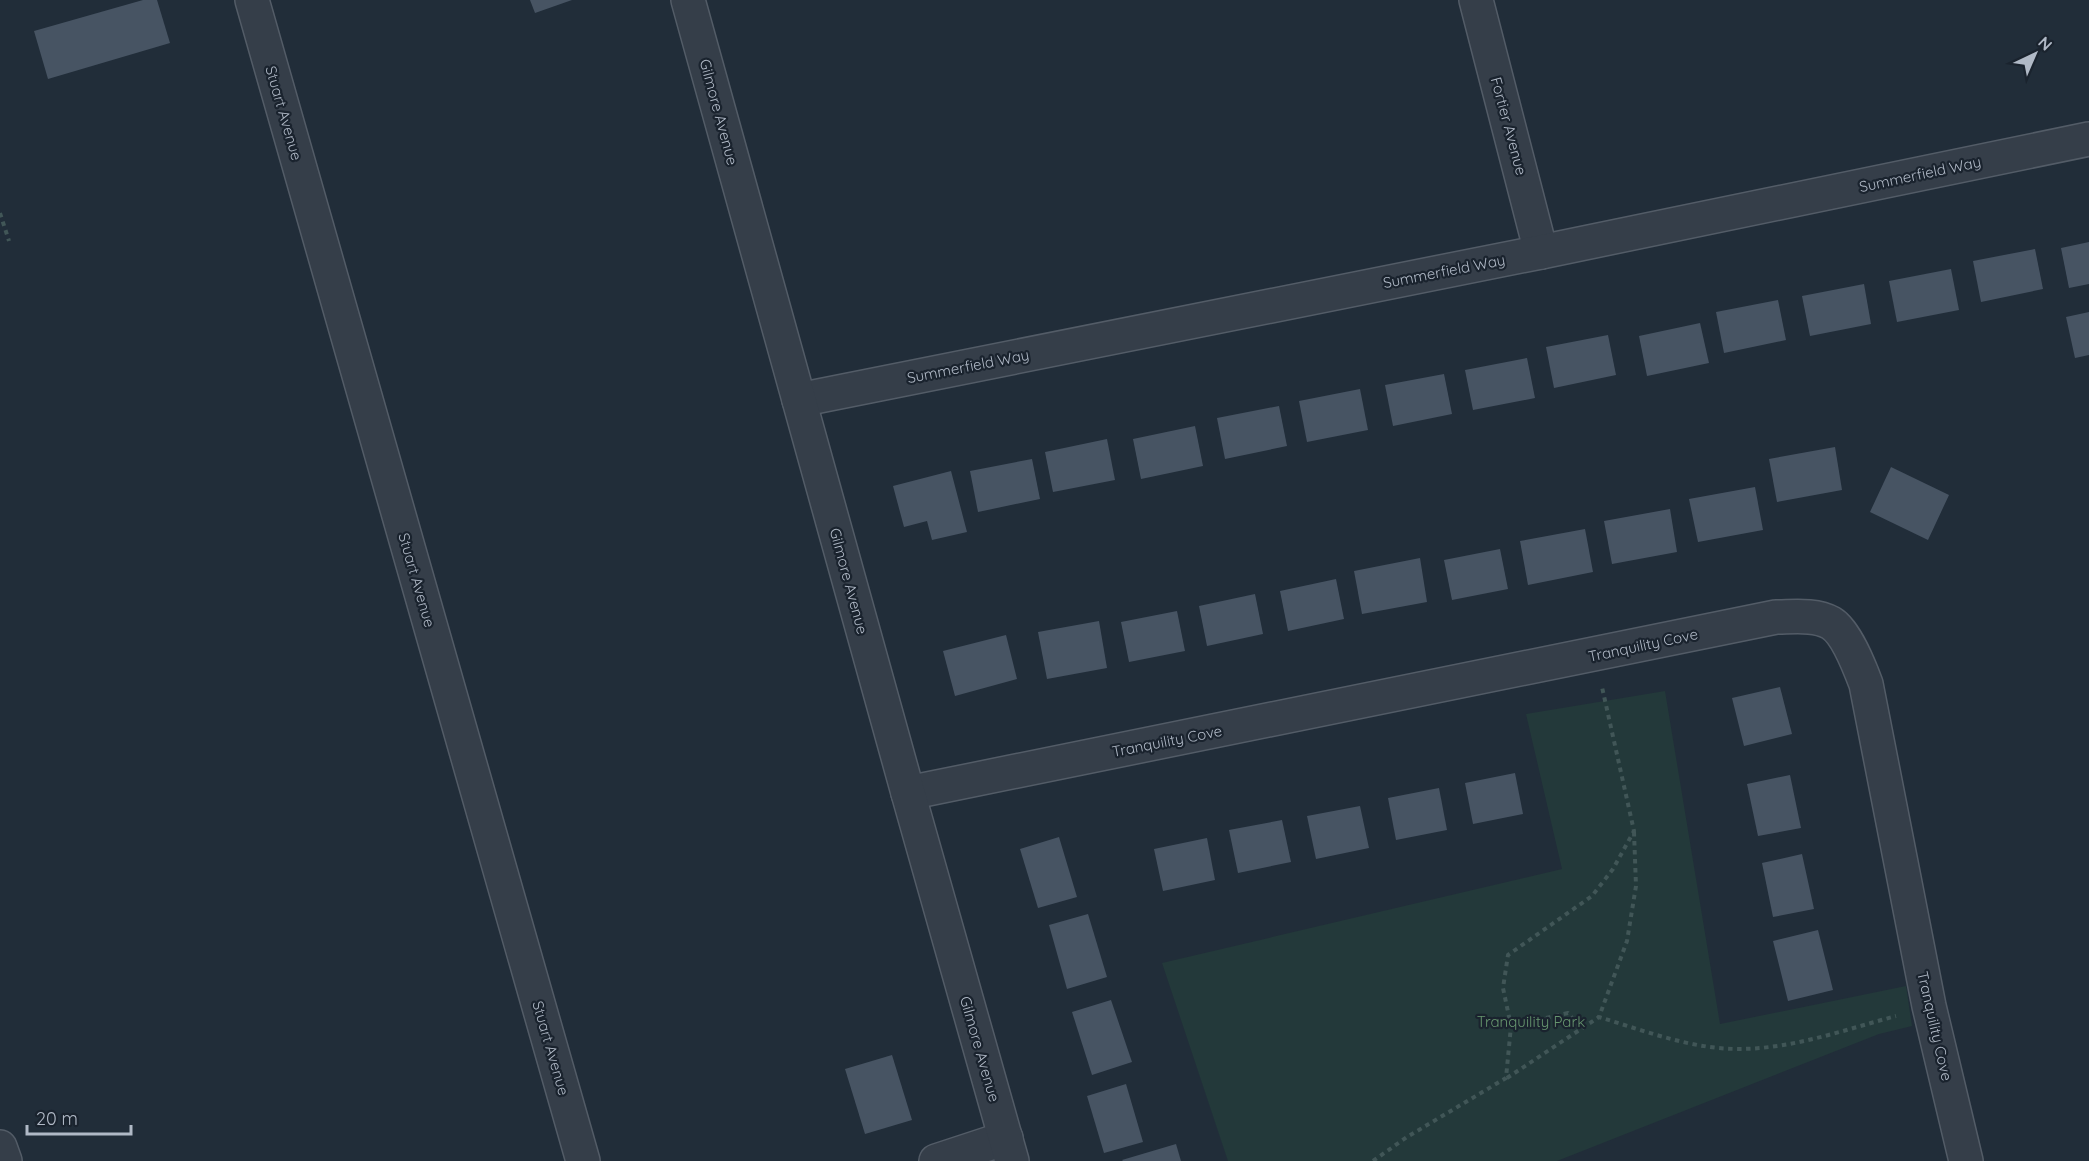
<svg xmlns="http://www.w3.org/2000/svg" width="2089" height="1161" font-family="Quicksand,sans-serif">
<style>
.green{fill:#23393a}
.building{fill:#475463}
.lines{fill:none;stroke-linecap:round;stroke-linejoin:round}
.minor-casing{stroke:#535c67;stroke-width:36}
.tertiary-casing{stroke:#535c67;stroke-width:36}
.path{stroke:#415657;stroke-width:4;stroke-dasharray:4.5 4.5;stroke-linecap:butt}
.minor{stroke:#353e49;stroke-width:33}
.tertiary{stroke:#353e49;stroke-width:33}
.labels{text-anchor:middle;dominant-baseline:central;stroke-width:4.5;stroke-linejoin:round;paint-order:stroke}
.street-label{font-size:15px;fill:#b0b9c6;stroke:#1a232e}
.park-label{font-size:15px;fill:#67966f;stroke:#1a232e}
</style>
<rect width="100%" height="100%" fill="#212d39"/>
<polygon class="green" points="1665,691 1720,1024 1906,986 1912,1026 1879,1034 1557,1161 1228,1161 1162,963 1562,869 1526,714"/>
<g class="building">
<polygon points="143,0 157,0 170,43 48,79 34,31"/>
<polygon points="530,0 572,0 535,13"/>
<polygon points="2089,242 2089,284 2069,288 2061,248"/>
<polygon points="2035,249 2043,289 1981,302 1973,261"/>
<polygon points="1951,269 1959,310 1897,322 1889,281"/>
<polygon points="1864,284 1871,324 1810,336 1802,296"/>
<polygon points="1778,300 1786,340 1724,353 1716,312"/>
<polygon points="2089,312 2089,355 2075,358 2066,317"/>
<polygon points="1700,323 1709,363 1647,376 1639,336"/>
<polygon points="1608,335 1616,375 1554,388 1546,347"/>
<polygon points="1527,358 1535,398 1473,410 1465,370"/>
<polygon points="1444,374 1452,414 1393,426 1385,385"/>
<polygon points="1360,389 1368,430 1307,442 1299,401"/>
<polygon points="1279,406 1287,446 1225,459 1217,418"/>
<polygon points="1195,426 1203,466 1141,479 1133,439"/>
<polygon points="1107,439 1115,480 1053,492 1045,452"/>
<polygon points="1835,447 1842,490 1777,502 1769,459"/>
<polygon points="1032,459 1040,499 978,512 970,471"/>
<polygon points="1891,467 1949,495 1928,540 1870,512"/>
<polygon points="951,471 967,532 932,540 927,521 904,527 893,486"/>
<polygon points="1755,487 1763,530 1698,542 1689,499"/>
<polygon points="1670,509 1677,552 1612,564 1604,521"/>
<polygon points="1585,529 1593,572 1528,585 1520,541"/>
<polygon points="1500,549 1508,589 1452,600 1444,560"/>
<polygon points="1420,558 1427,602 1362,614 1354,571"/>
<polygon points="1336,579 1344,619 1288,631 1280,591"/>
<polygon points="1255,594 1263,634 1207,646 1199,606"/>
<polygon points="1177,611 1185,651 1129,662 1121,622"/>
<polygon points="1099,621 1107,668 1047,679 1038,632"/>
<polygon points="1006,635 1017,679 955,696 943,651"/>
<polygon points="1780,687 1792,734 1744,746 1732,698"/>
<polygon points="1515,773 1523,814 1473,824 1465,783"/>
<polygon points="1790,775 1801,828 1758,836 1747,784"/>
<polygon points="1439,788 1447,830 1396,840 1388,798"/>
<polygon points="1360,806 1369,848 1316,859 1307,816"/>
<polygon points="1282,820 1291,862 1238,873 1229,830"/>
<polygon points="1059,837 1077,897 1038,908 1020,849"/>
<polygon points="1207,838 1215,880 1163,891 1154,849"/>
<polygon points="1802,854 1814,909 1773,917 1762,863"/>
<polygon points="1088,914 1107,977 1067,989 1049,925"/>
<polygon points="1818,930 1833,990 1788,1001 1773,941"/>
<polygon points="1111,1000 1132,1062 1092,1075 1072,1012"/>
<polygon points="892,1055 912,1120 865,1134 845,1069"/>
<polygon points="1126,1084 1143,1142 1104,1153 1087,1096"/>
<polygon points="1176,1144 1181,1161 1123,1161 1122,1160"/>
</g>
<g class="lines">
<g class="minor-casing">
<g id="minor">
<polyline points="252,0 583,1161"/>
<polyline points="1476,0 1541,252"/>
<polyline points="799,400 1541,252 2089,139"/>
<path d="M908,793L1776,617C1793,617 1815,614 1831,623C1846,632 1860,668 1866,684L1929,1006L1966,1161"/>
<polyline points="0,1147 5,1161"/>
<polyline points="936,1161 1006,1138"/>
</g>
</g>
<g class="tertiary-casing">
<polyline id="tertiary" points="688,0 908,793 1012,1161"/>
</g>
<g class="path">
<polyline points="0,213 9,241"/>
<path d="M1634,832L1636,886L1627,941L1599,1017C1635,1028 1673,1042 1710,1047C1774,1056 1836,1032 1896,1016"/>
<polyline points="1511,1026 1568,1013 1581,1029"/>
<polyline points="1507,1078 1599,1017"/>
<polyline points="1373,1161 1407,1137 1506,1078 1511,1026 1503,988 1508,955 1592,896 1613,869 1634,831 1602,687"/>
</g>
<use href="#minor" class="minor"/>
<use href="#tertiary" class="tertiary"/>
</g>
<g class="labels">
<g class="street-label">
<text transform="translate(719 112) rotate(75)">Gilmore Avenue</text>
<text transform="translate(284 113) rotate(74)">Stuart Avenue</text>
<text transform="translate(1509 126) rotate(75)">Fortier Avenue</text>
<text transform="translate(1920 174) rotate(-12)">Summerfield Way</text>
<text transform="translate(1444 271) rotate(-11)">Summerfield Way</text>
<text transform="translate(968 366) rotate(-11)">Summerfield Way</text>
<text transform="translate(417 580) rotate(74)">Stuart Avenue</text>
<text transform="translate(849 581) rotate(75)">Gilmore Avenue</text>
<text transform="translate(1643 645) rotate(-12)">Tranquility Cove</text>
<text transform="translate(1167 741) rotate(-11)">Tranquility Cove</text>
<text transform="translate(1935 1026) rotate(77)">Tranquility Cove</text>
<text transform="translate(551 1048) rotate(74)">Stuart Avenue</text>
<text transform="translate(980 1049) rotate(74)">Gilmore Avenue</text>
</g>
<g class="park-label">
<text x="1531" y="1021">Tranquility Park</text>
</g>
</g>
<g transform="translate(2035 54) rotate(44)" stroke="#1a232e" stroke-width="4.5" paint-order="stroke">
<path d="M0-4.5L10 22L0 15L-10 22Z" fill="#b0b9c6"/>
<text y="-9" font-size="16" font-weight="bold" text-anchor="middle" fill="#b0b9c6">N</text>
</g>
<path d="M27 1125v9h104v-9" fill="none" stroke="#b0b9c6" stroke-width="3"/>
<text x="36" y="1125" font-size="18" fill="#b0b9c6" stroke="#1a232e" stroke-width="4.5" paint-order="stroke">20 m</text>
</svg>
